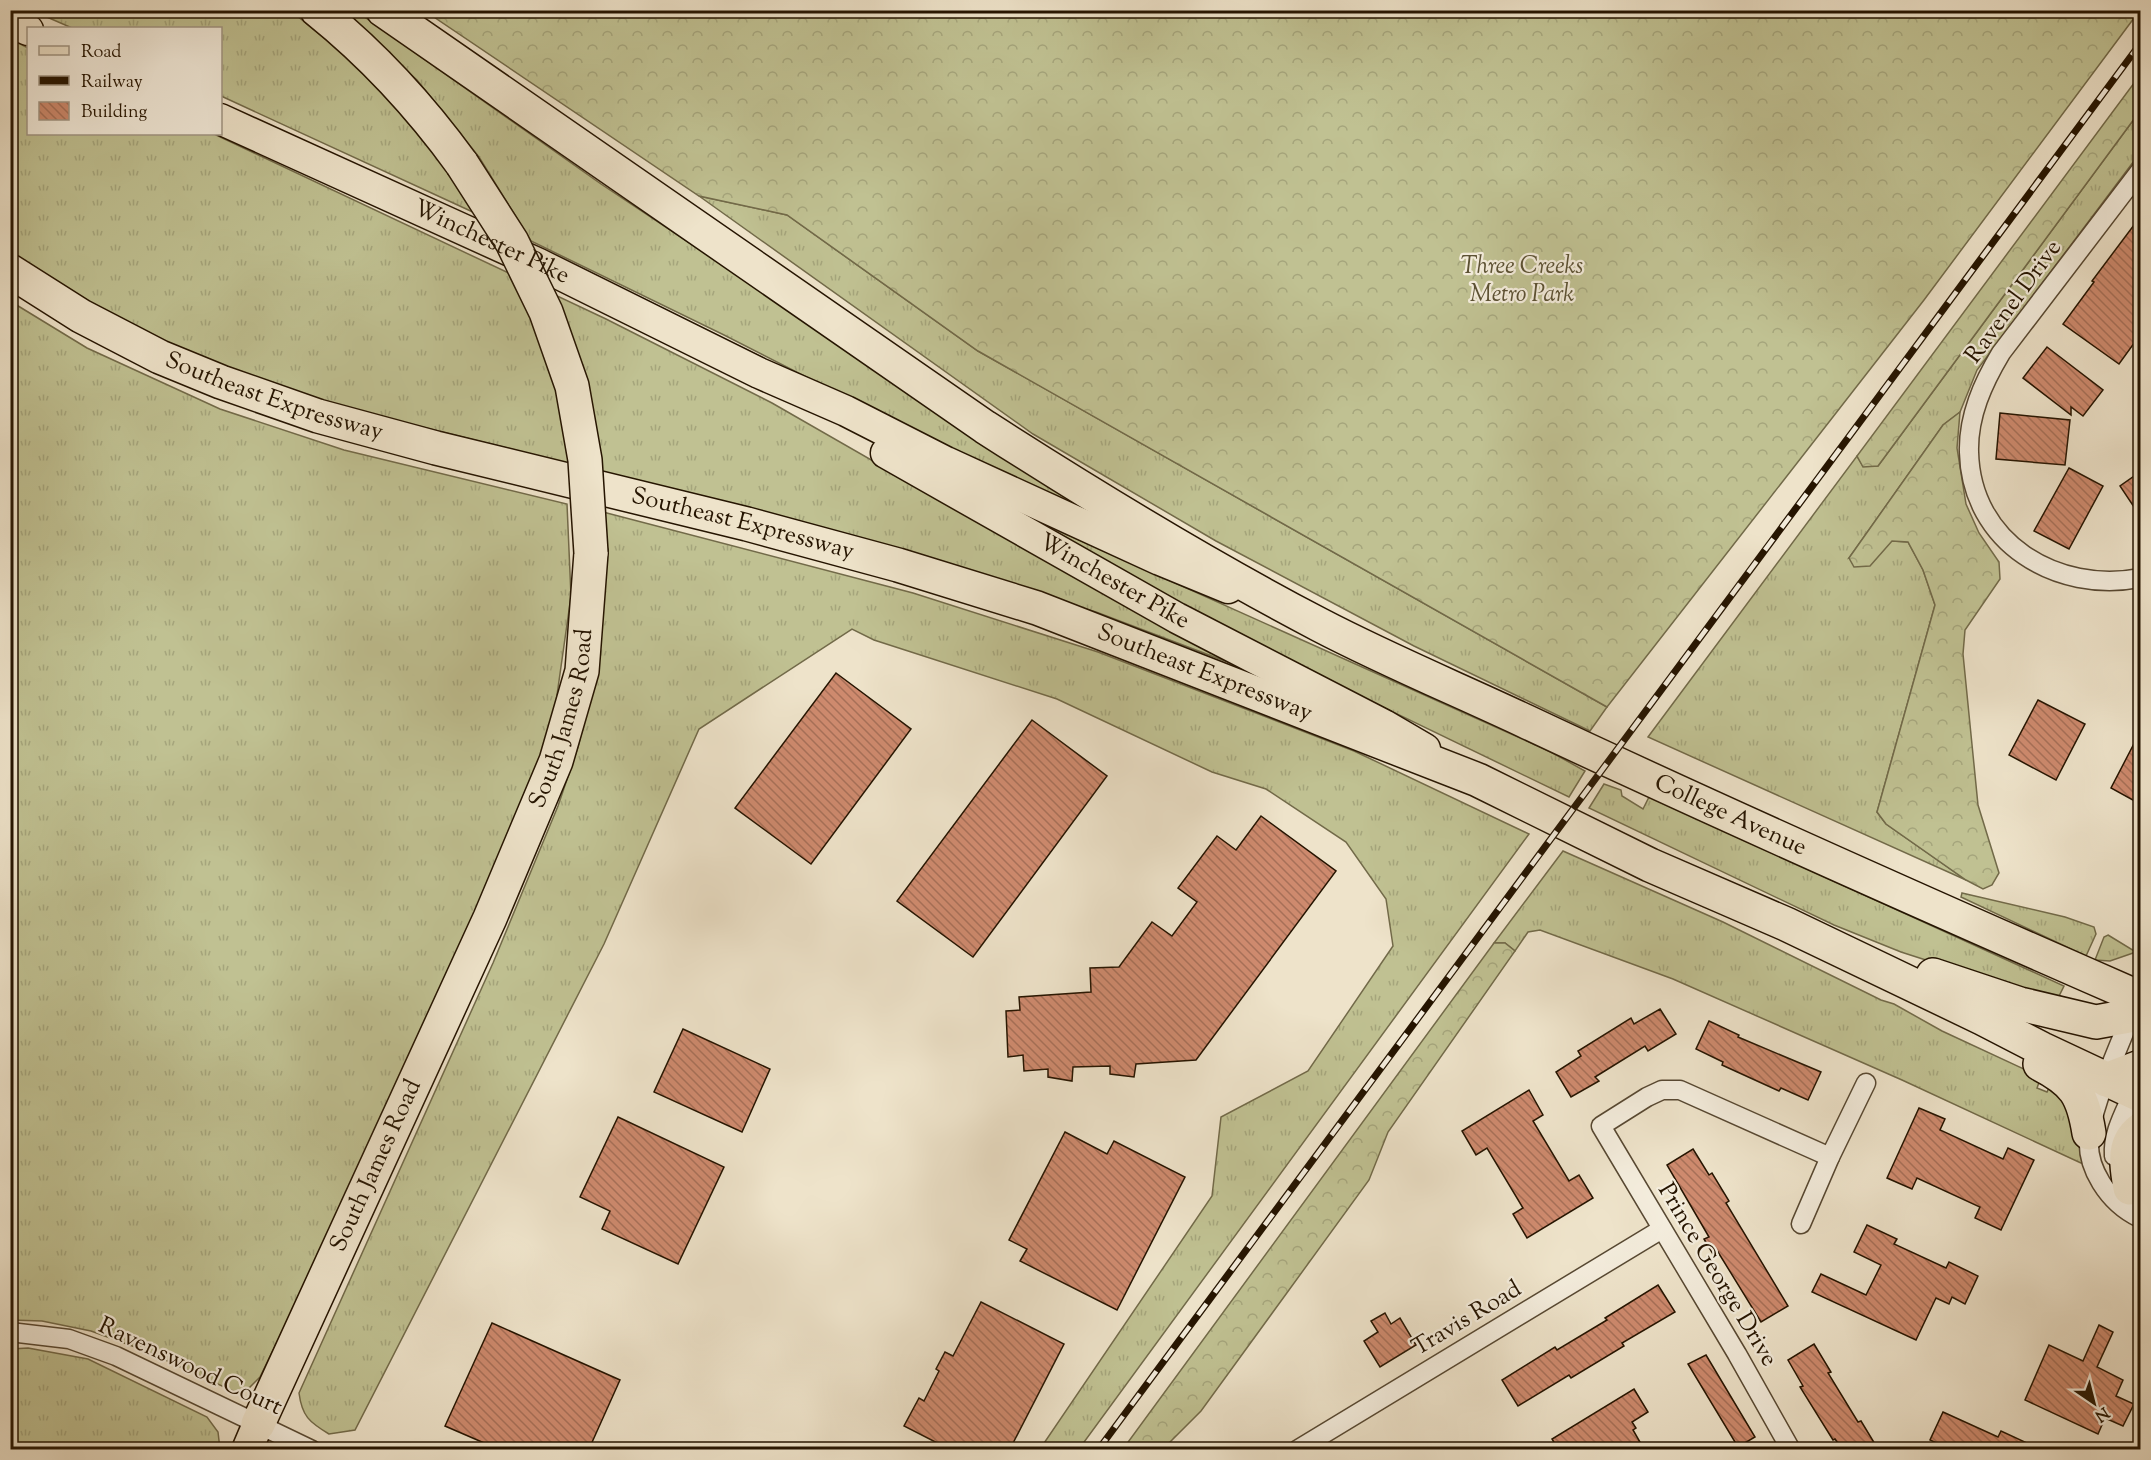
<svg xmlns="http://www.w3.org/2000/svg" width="2151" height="1460" font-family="'Sorts Mill Goudy',serif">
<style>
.grass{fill:url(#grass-tufts);stroke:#726a49;stroke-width:1.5}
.forest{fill:url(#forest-crowns);stroke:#726a49;stroke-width:1.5}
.building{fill:url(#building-back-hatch);stroke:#251400;stroke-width:1.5}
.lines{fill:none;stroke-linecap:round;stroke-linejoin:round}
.street-casing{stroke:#574832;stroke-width:21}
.primary-casing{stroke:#251400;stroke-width:33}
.highway-casing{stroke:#251400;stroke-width:36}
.street{stroke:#f4eddd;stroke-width:18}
.primary{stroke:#eee3ca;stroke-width:30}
.highway{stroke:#eee3ca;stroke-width:33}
.rail-casing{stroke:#251400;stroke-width:7}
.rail{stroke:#f4eddd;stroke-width:4.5;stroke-dasharray:14;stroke-linecap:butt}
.highway-bridge-casing{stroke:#251400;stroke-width:36;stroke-linecap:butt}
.highway-bridge{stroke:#eee3ca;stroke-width:33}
.labels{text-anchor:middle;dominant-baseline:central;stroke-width:4.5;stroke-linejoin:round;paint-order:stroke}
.street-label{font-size:24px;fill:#251400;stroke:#f4eddd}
.park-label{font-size:24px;font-style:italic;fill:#5b5133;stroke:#f4eddd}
</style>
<defs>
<pattern id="grass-tufts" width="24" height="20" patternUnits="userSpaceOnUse" patternTransform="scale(1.5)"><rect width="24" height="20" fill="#c0c192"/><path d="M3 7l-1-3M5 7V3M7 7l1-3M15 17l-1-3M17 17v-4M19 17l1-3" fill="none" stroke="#a5a57c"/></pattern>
<pattern id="forest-crowns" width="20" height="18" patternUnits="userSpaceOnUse" patternTransform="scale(1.5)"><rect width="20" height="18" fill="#c0c192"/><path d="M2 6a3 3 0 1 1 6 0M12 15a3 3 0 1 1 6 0" fill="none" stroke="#a5a57c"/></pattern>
<pattern id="building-back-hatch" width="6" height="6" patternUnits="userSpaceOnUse" patternTransform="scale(1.5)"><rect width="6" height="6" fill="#ce8a6e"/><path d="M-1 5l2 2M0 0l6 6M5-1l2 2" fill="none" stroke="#a77058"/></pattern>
</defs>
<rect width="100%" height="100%" fill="#eee3ca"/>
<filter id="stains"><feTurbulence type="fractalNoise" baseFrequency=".00333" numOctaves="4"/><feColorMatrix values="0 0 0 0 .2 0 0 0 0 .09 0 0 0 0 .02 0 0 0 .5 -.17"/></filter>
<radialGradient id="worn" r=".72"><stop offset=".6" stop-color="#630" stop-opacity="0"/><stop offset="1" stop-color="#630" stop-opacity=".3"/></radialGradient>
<g class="grass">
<polygon points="33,11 291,11 345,55 411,123 462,190 475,213 221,96 220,28 72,28"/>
<polygon points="339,11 356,11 601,184 1092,511 1090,515 949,450 724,335 531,241 479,157 417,80"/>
<polygon points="11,39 28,48 28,134 214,134 606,319 772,403 1063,570 1238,666 1096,612 925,560 511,449 297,396 168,348 64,293 11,253"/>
<polygon points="2140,111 2140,153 1977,370 1960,412 1943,425 1849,558 1892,541 1908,542 1923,570 1935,605 1877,812 1886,824 1966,880 1648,737 1857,456 1863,466 1878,466"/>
<polygon points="699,196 787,215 978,351 1607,707 1590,731 1414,646 1216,541 1033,434"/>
<polygon points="10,301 87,348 220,409 344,450 567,504 571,596 555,709 534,776 423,1041 260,1377 248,1389 235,1392 146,1351 91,1331 42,1321 11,1320"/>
<path d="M603,512L913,593L1098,652L1354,751L1529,834L1079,1449H1040L1212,1196L1221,1117L1308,1071L1393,946L1386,899L1346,842L1266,789L1212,772L1057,699L874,640L852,629L699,729L604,944L355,1430L329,1434C309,1422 302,1416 299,1393L493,963L558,806L578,747L598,666Z"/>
<polygon points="1026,516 1549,751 1585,771 1569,797 1209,623"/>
<polygon points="1604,784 1621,790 1622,796 1643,809 1649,797 2064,986 2056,1002 1901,952 1834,925 1589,808"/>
<polygon points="1563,851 1723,922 1881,1000 1894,1004 1942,1031 2041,1077 2037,1088 2047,1092 2052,1081 2064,1090 2080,1142 2083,1164 1902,1080 1673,979 1540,930 1528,932 1515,951 1505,943 1494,943"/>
<polygon points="1962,893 2065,917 2094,927 2096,934 2086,956 1961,897"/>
<polygon points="2108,935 2136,952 2110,961 2095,960 2104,937"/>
<polygon points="28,1348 88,1359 207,1417 218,1432 220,1449 11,1449 11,1349"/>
</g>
<g class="forest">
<polygon points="2140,10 1924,300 1607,707 978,351 787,215 699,196 425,11"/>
<polygon points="2140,75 2140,111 1878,466 1863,467 1857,456"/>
<polygon points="1960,412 1957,448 1966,504 1979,533 1999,562 2000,579 1965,630 1963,654 1978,805 1999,873 1992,885 1983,889 1966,880 1886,824 1877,812 1935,605 1923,570 1908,542 1892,541 1870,566 1854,567 1849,558 1943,425"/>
<polygon points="1494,943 1505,943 1515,951 1388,1132 1369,1180 1201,1411 1163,1449 1123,1449"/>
</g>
<g class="building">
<polygon points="2140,217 2140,335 2119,364 2063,324 2094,282 2092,281"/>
<polygon points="2047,347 2103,390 2083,416 2071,407 2071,415 2023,378"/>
<polygon points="2000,413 2070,420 2065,465 1996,459"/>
<polygon points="2069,468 2103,486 2069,549 2034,531"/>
<polygon points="2140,472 2140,516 2120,486"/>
<polygon points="836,673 911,729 811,864 735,808"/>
<polygon points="2038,700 2085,724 2056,780 2009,755"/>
<polygon points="1032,720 1107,776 973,957 897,901"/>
<polygon points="2140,732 2140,804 2111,788"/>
<polygon points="1261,816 1336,871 1196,1060 1136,1064 1134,1077 1110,1074 1110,1066 1073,1067 1072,1081 1048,1077 1048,1069 1024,1071 1023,1055 1008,1057 1006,1011 1020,1010 1019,997 1091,992 1090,968 1119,967 1152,922 1172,936 1197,902 1178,888 1217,836 1236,850"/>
<polygon points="1660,1009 1676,1034 1648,1051 1645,1046 1595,1077 1599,1081 1571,1097 1556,1072 1581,1056 1578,1051 1631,1018 1634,1024"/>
<polygon points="1709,1021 1739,1035 1738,1037 1821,1072 1808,1100 1781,1088 1779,1091 1722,1065 1723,1062 1696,1049"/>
<polygon points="683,1029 770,1069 742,1132 654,1092"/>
<polygon points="1529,1090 1543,1115 1533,1121 1569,1181 1579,1175 1593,1198 1527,1238 1513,1214 1523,1208 1487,1148 1476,1155 1462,1131"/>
<polygon points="1919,1108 1945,1119 1940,1130 2003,1159 2008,1148 2034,1160 2001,1230 1975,1218 1980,1207 1917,1178 1912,1189 1887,1178"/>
<polygon points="618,1117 724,1167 678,1264 602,1229 610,1211 580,1197"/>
<polygon points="1065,1132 1107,1154 1114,1141 1185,1177 1117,1310 1020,1261 1027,1249 1009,1240"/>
<polygon points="1693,1149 1709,1175 1712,1173 1729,1201 1726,1203 1788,1306 1761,1322 1718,1252 1713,1254 1704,1239 1709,1237 1667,1165"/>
<polygon points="1867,1225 1897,1239 1894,1244 1946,1268 1949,1262 1978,1276 1965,1304 1952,1297 1949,1304 1936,1298 1916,1340 1812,1292 1821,1274 1866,1295 1881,1265 1854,1252"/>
<polygon points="1658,1285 1675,1312 1622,1343 1624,1346 1571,1378 1569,1375 1518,1406 1502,1380 1555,1347 1557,1350 1607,1320 1605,1318"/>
<polygon points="981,1302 1064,1344 1010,1449 949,1449 904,1426 919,1398 924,1401 939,1371 936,1369 945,1352 953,1356"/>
<polygon points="1385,1313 1391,1324 1400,1318 1416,1345 1380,1367 1364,1341 1378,1332 1371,1321"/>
<polygon points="492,1323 620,1380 589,1449 498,1449 445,1426"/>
<polygon points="2099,1325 2113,1332 2097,1367 2123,1380 2116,1396 2134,1404 2123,1426 2105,1418 2098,1434 2025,1400 2049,1345 2083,1361"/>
<polygon points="1814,1344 1831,1372 1828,1373 1858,1422 1861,1421 1878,1449 1842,1449 1835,1439 1833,1440 1800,1387 1803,1386 1788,1360"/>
<polygon points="1706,1355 1755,1437 1738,1447 1688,1364"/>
<polygon points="1634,1389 1648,1412 1632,1422 1636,1428 1633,1430 1644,1449 1558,1449 1552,1439"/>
<polygon points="1943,1412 1998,1437 2001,1431 2040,1449 1949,1449 1930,1440"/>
</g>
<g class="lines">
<g class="street-casing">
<g id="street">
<path d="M2140,171L2001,353C1983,383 1968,416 1969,452C1971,543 2057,594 2140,578"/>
<path d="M2132,1013C2118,1049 2097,1094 2090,1131C2083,1167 2110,1204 2140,1218"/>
<path d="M2114,1156C2112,1131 2127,1109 2136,1086"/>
<polyline points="1801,1224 1830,1157"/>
<polyline points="10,1332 69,1339 116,1356 312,1450"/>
<polyline points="1297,1450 1662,1229"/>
<polyline points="1791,1450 1737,1354 1601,1126 1647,1097 1662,1090 1680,1090 1830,1157 1866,1083"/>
</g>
</g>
<g class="primary-casing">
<g id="primary">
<polyline points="10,22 28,30"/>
<path id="s1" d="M220,119L539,264L759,373L846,411L946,462L1160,560L1228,588"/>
<path id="s2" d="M886,453L1177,618L1384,725L1425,749"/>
<polyline points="247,1450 258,1424"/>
</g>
</g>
<g class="highway-casing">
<g id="highway">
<path d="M317,10C373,55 420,106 462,164"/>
<path id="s3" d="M383,10L985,427C1094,497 1205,565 1320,625C1387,660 1457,689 1525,721C1729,817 1934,908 2140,998"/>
<path id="s4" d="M10,271L81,316L160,357L221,382L318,416L436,448L747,524L898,565L1037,608L1478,780L1650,865L1786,924L1982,1018L2042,1049L2140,1095"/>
<polyline points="1933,975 2020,1004 2096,1022 2140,1014"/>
<path d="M2040,1064C2075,1082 2083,1095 2089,1133"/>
<polyline points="2106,1080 2140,1067"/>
<path d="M2130,1188C2127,1167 2121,1145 2140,1130"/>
<path id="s5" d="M258,1424L490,918L556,761L582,671L591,553"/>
</g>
</g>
<use href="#street" class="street"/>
<use href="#primary" class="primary"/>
<use href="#highway" class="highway"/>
<g class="rail-casing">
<polyline id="rail" points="1098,1450 2140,44"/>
</g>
<use href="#rail" class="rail"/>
<g class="highway-bridge-casing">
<polyline id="highway-bridge" points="462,164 512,242 546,312 572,386 585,460 591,553"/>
</g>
<use href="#highway-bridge" class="highway-bridge"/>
</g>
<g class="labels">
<g class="street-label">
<text stroke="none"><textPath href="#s1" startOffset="298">Winchester Pike</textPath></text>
<text transform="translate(2014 302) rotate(-54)">Ravenel Drive</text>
<text stroke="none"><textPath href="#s4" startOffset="294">Southeast Expressway</textPath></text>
<text stroke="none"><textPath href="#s4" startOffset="780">Southeast Expressway</textPath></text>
<text stroke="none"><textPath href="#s2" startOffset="262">Winchester Pike</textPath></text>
<text stroke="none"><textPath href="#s4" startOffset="1266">Southeast Expressway</textPath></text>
<text stroke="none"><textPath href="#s5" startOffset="770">South James Road</textPath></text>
<text stroke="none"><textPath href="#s3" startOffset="1574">College Avenue</textPath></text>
<text stroke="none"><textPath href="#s5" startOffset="284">South James Road</textPath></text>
<text transform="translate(1717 1275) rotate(59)">Prince George Drive</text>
<text transform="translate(1467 1319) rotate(-31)">Travis Road</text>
<text transform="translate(190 1367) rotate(25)">Ravenswood Court</text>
</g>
<g class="park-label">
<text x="1522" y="267">Three Creeks<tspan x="1522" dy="28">Metro Park</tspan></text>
</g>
</g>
<rect width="2151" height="1460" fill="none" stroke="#eee3ca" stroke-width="36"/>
<rect x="12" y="12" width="2127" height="1436" fill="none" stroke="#251400" stroke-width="3"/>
<rect x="18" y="18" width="2115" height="1424" fill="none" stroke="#251400" stroke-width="1.5"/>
<rect x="27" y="27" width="195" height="108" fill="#f4eddd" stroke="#a19685" stroke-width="1.5"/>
<rect x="39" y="46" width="30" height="9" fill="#eee3ca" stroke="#a19685" stroke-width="1.5"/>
<text x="81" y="57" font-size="18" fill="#251400">Road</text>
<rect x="39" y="76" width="30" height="9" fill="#251400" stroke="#a19685" stroke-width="1.5"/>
<text x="81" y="87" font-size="18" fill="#251400">Railway</text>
<rect x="39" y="102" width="30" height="18" fill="url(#building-back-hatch)" stroke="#a19685" stroke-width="1.5"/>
<text x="81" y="117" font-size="18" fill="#251400">Building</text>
<g transform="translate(2094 1403) rotate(145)" stroke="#f4eddd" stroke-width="4.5" paint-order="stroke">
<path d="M0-4.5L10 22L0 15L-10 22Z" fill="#251400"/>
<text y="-9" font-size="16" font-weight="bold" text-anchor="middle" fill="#251400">N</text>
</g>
<rect width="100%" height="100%" filter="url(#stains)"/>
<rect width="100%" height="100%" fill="url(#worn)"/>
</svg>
